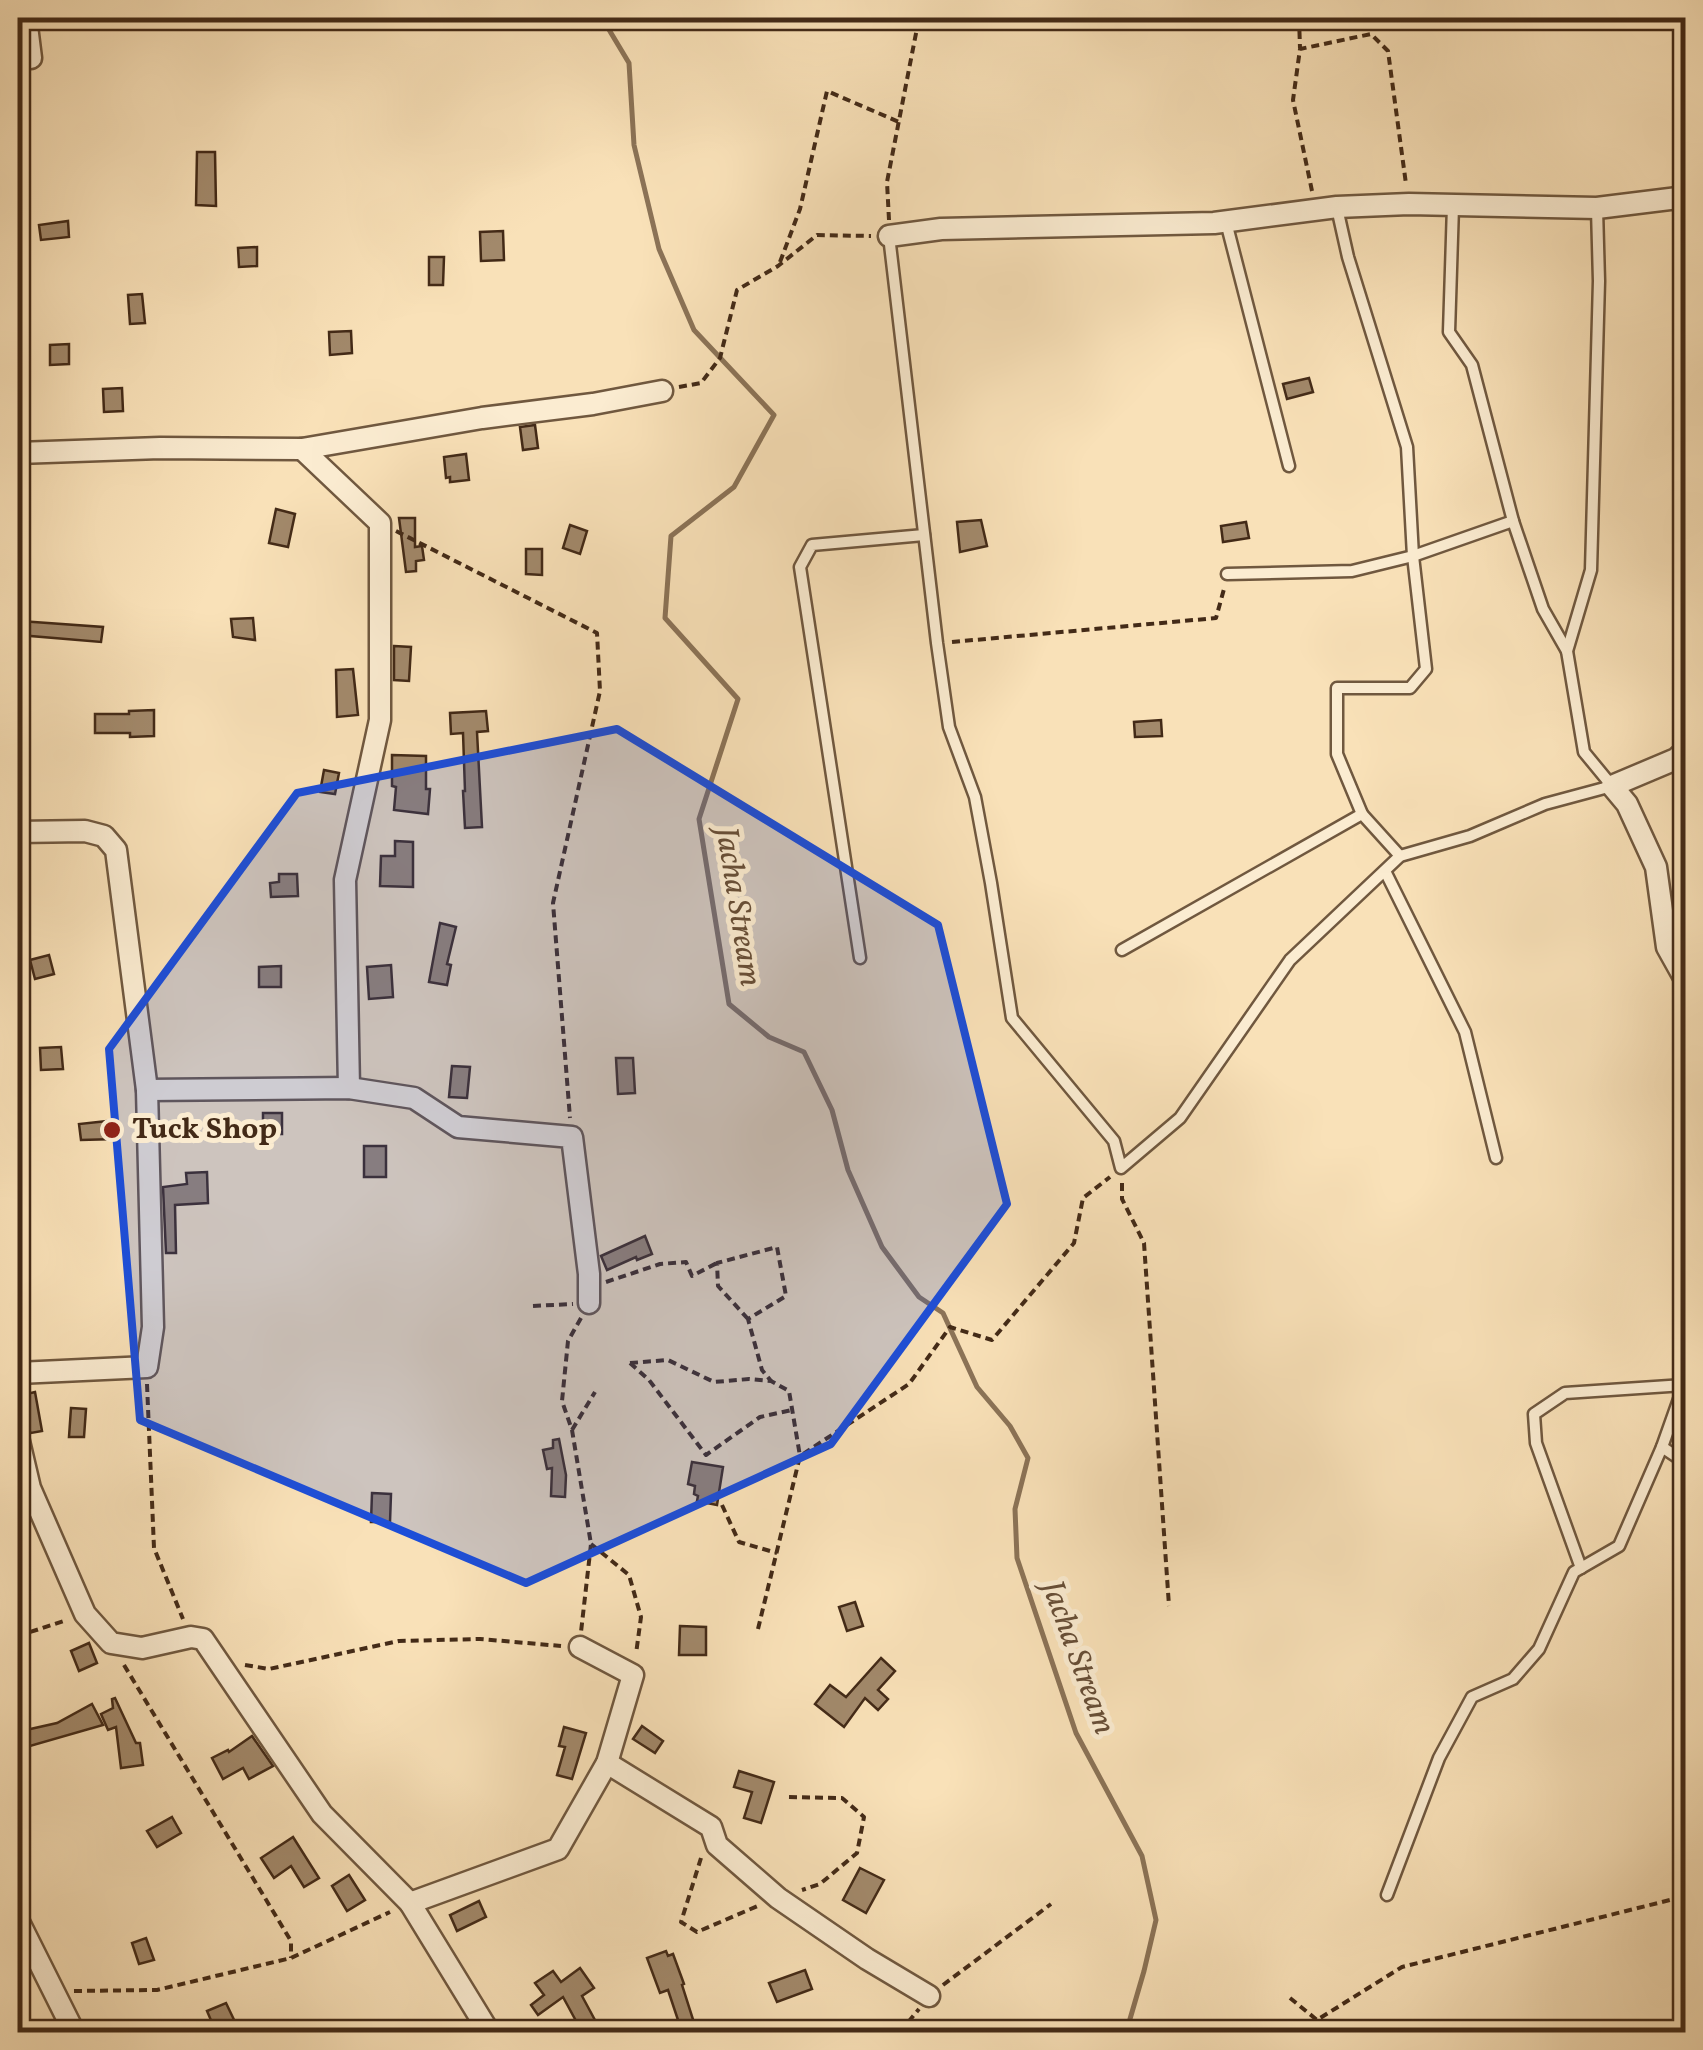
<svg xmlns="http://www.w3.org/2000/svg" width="1703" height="2050" font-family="Vollkorn,serif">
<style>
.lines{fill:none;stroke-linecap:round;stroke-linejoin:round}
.stream{stroke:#8b7357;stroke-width:5}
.building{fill:#a2896b;stroke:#432a17;stroke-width:2.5}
.service-casing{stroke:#70583f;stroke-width:15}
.minor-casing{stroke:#70583f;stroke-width:25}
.path{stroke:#432a17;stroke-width:4;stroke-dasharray:8 5;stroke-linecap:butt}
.service{stroke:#fbecd1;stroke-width:10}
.minor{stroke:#fbecd1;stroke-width:20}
.marked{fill:#1d4ed8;fill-opacity:0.2;stroke:#1d4ed8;stroke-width:8;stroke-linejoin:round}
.poi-dot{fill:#8f2418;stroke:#fbecd1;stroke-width:4}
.labels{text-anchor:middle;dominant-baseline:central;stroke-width:10;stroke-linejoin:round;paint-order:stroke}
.poi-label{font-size:30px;font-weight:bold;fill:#432a17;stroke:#fbecd1;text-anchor:start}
.water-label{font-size:32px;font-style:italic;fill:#674e37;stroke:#fbecd1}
</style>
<rect width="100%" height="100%" fill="#f9e1b8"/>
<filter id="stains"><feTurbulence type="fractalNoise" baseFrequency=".002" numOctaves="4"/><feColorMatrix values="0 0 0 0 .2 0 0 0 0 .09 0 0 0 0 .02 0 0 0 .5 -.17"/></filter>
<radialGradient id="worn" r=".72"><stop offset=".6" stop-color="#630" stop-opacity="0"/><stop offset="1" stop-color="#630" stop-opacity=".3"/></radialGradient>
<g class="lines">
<polyline class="stream" points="602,18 629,63 634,145 659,249 694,330 774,415 734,487 671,536 665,618 738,699 699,819 729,1004 769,1037 804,1052 832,1110 848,1170 882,1247 919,1297 943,1313 977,1387 1010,1426 1028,1458 1015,1509 1017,1558 1076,1733 1142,1856 1156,1920 1144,1971 1130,2019 1131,2032"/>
</g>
<g class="building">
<polygon points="197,152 215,152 216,206 196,205"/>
<polygon points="68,221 69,237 41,240 39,225"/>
<polygon points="503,231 504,260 481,261 480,232"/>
<polygon points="257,247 257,266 239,267 238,248"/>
<polygon points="429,257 444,257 443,285 429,285"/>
<polygon points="142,294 145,323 130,324 128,295"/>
<polygon points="351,331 352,353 330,355 329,332"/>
<polygon points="69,344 69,364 50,365 50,345"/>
<polygon points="1309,378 1313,392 1287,399 1283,384"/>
<polygon points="122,388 123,411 104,412 103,389"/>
<polygon points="535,425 538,448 523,450 520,427"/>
<polygon points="466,454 469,480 450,482 450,477 446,478 444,457"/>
<polygon points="276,509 295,514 288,547 269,543"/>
<polygon points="399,518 415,518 415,547 422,546 424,560 416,561 416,571 406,572"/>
<polygon points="981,520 987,546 960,552 957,522"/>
<polygon points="1246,522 1249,538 1223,542 1221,526"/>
<polygon points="570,525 587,531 580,554 563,548"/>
<polygon points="526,549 542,549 542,575 526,574"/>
<polygon points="253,618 255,640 233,637 231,619"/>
<polygon points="20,621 103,627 101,642 19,635"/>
<polygon points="394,646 411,647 409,681 394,680"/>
<polygon points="353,669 358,715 337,717 336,670"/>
<polygon points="154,710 154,736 130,737 130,733 95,733 95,714 129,714 129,711"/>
<polygon points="486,711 488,731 477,732 482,827 465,828 463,791 465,791 463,733 451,734 450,713"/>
<polygon points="1161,720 1162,736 1135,737 1134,722"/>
<polygon points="392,755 426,756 426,789 430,789 428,814 394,810 396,787 392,786"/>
<polygon points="324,770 339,773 335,794 320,792"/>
<polygon points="395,841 413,842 413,887 380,886 381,856 395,856"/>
<polygon points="279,874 297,874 298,896 271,897 270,883 279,882"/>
<polygon points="440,923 456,927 447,964 451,965 447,985 429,982"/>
<polygon points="49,955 54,974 35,979 30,960"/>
<polygon points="391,965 393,997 369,999 367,967"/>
<polygon points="281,966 281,987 259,987 259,967"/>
<polygon points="61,1047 63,1069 41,1070 40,1048"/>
<polygon points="616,1058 633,1058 635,1093 618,1094"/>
<polygon points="452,1066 470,1067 467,1098 449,1097"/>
<rect x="263" y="1113" width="19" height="21"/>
<polygon points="117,1120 117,1139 81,1140 79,1124"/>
<rect x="364" y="1146" width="22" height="31"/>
<polygon points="207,1172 208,1203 175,1205 176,1253 166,1253 163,1187 187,1184 186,1173"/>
<polygon points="645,1236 652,1254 637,1260 636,1257 607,1270 601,1256"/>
<polygon points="35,1392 42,1431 31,1433 22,1424 18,1396"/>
<polygon points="71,1408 86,1409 84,1437 69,1437"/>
<polygon points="559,1439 566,1475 565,1497 551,1496 552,1468 547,1469 543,1450 553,1448 553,1440"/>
<polygon points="692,1462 723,1467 717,1505 697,1501 698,1496 694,1494 695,1486 688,1484"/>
<polygon points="372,1493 391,1494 390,1522 371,1522"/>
<polygon points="855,1602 863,1626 847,1631 839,1607"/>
<polygon points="680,1626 706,1627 706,1655 679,1655"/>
<polygon points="89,1643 97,1663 79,1671 71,1651"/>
<polygon points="881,1658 895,1671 878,1690 888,1699 878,1710 865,1698 844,1727 815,1704 830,1685 846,1697"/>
<polygon points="115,1698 136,1743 140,1743 143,1765 121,1768 116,1727 108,1730 101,1714 113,1708 112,1699"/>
<polygon points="92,1704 103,1725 30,1746 26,1730 57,1723"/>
<polygon points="642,1726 663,1741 655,1753 633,1739"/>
<polygon points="564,1727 586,1733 572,1779 557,1775 565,1747 559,1746"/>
<polygon points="252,1736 273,1766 249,1779 243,1768 223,1779 212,1758 228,1750 229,1752"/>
<polygon points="739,1771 774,1782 761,1823 744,1818 752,1792 734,1787"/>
<polygon points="172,1817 181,1833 157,1847 147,1831"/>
<polygon points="293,1837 319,1878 304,1887 291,1866 274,1878 261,1858"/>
<polygon points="860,1868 884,1880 866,1913 843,1900"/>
<polygon points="349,1875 365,1900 347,1911 332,1886"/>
<polygon points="479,1901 486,1917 457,1931 450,1915"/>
<polygon points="146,1938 154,1960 139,1964 132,1943"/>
<polygon points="666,1951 668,1956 673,1954 684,1984 682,1985 697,2032 682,2032 668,1990 660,1993 647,1958"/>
<polygon points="580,1968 594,1988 582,1996 596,2022 581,2030 563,1997 538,2015 531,2005 544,1995 535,1983 553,1971 561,1982"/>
<polygon points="805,1970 812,1989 777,2002 769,1983"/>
<polygon points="226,2003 237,2026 223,2032 216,2032 207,2011"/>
</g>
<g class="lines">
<g class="service-casing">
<g id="service">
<polyline points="1453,206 1449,332 1472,365 1513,521 1543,609 1567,651"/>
<polyline points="1337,208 1348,257 1407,447 1413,556 1426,669 1410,688 1337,688 1337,754 1362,814"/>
<polyline points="1226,222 1289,466"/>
<polyline points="889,236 937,643 949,727 975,797 991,883 1012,1018 1114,1141 1121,1168 1180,1118 1290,960 1400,856 1470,836 1545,804 1612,786 1584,752 1567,651 1591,570 1599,281 1597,209"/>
<polyline points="1227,574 1352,571 1413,556 1513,521"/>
<polyline points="1385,871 1465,1032 1496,1158"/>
<polyline points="1122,950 1362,814 1400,856"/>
<polyline points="860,958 800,567 812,545 924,535"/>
<polyline points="1662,1447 1686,1463"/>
<polyline points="1581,1568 1536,1443 1534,1414 1565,1393 1684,1385 1685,1380"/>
<polyline points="1387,1895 1439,1758 1472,1697 1513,1679 1539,1649 1574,1572 1619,1546 1662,1447 1684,1385"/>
</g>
</g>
<g class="minor-casing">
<g id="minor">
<polyline points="18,58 31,58 26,18"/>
<polyline points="889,236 941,229 1214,223 1337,207 1409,204 1597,208 1686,197"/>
<polyline points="302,449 380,523 380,720 345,880 349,1088"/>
<polyline points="18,453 160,448 302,449 482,418 593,404 662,391"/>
<polyline points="1686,750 1676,759 1612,786 1627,804 1656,867 1667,947 1686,981"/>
<polyline points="18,832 85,831 104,836 116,850 147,1090 153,1327 147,1367 18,1373"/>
<polyline points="147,1090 349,1088 414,1098 458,1127 572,1137 589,1274 589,1303"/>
<polyline points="18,1437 30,1488 85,1614 111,1643 142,1648 191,1637 203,1639 322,1814 410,1903 489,2032"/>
<polyline points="607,1763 711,1827 717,1845 778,1898 867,1959 929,1996"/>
<polyline points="410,1903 558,1849 607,1763 633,1675 580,1647"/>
<polyline points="18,1920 74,2032"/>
</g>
</g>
<g class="path">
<polyline points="1299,18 1300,48"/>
<polyline points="1312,191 1293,100 1300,49 1371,34 1388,51 1406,184"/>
<polyline points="889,220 887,182 919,18"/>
<polyline points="780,262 800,209 827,91 899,122"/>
<polyline points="679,387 701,383 720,358 737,290 778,266 817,235 871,236"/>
<polyline points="396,531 597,633 600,691 553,903 570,1118"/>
<polyline points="952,642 1216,618 1224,589"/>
<polyline points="1122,1183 1122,1199 1144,1243 1169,1606"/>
<polyline points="606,1282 660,1264 686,1262 692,1276 717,1263"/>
<polyline points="533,1306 573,1304"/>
<polyline points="581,1318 568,1341 562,1401 572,1430 591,1544 581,1632"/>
<polyline points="748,1319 718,1286 717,1263 777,1247 786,1296 748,1319 762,1370 771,1381"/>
<polyline points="630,1363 668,1360 714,1382 749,1379 771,1381 789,1391 800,1456"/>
<polyline points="630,1363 649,1380 706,1455 760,1417 792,1410"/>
<polyline points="147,1384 154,1548 183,1619"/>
<polyline points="572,1430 595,1392"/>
<polyline points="722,1505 739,1542 777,1553"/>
<polyline points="591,1544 629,1575 641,1617 636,1654"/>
<polyline points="758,1629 800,1456 909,1384 950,1327 992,1340 1074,1243 1083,1198 1110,1177"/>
<polyline points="18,1636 67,1620"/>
<polyline points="124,1665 291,1941 291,1958"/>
<polyline points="245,1665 269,1669 399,1641 480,1639 561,1646"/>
<polyline points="789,1797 842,1798 864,1817 857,1853 820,1884 802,1890"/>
<polyline points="701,1858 681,1922 697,1932 760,1905"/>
<polyline points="943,1985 1051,1904"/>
<polyline points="74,1991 157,1990 291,1958 390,1912"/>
<polyline points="1290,1998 1317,2020 1402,1967 1686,1896"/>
<polyline points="900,2032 919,2009"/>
<polyline points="1259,2032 1260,2025"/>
</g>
<use href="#service" class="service"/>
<use href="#minor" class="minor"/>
</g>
<path class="marked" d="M617,729L938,925L1007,1204L831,1444L526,1583L140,1420L109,1049L297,793Z"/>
<circle class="poi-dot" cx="112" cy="1130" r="10"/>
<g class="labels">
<g class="poi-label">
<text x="132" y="1130">Tuck Shop</text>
</g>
<g class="water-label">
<text transform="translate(737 907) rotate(81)">Jacha Stream</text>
<text transform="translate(1077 1658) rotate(70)">Jacha Stream</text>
</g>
</g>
<rect width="1703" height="2050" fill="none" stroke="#f9e1b8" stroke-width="60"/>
<rect x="20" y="20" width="1663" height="2010" fill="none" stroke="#432a17" stroke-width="5"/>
<rect x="30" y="30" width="1643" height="1990" fill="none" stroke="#432a17" stroke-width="2.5"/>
<rect width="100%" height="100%" filter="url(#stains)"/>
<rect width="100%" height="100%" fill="url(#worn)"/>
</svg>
